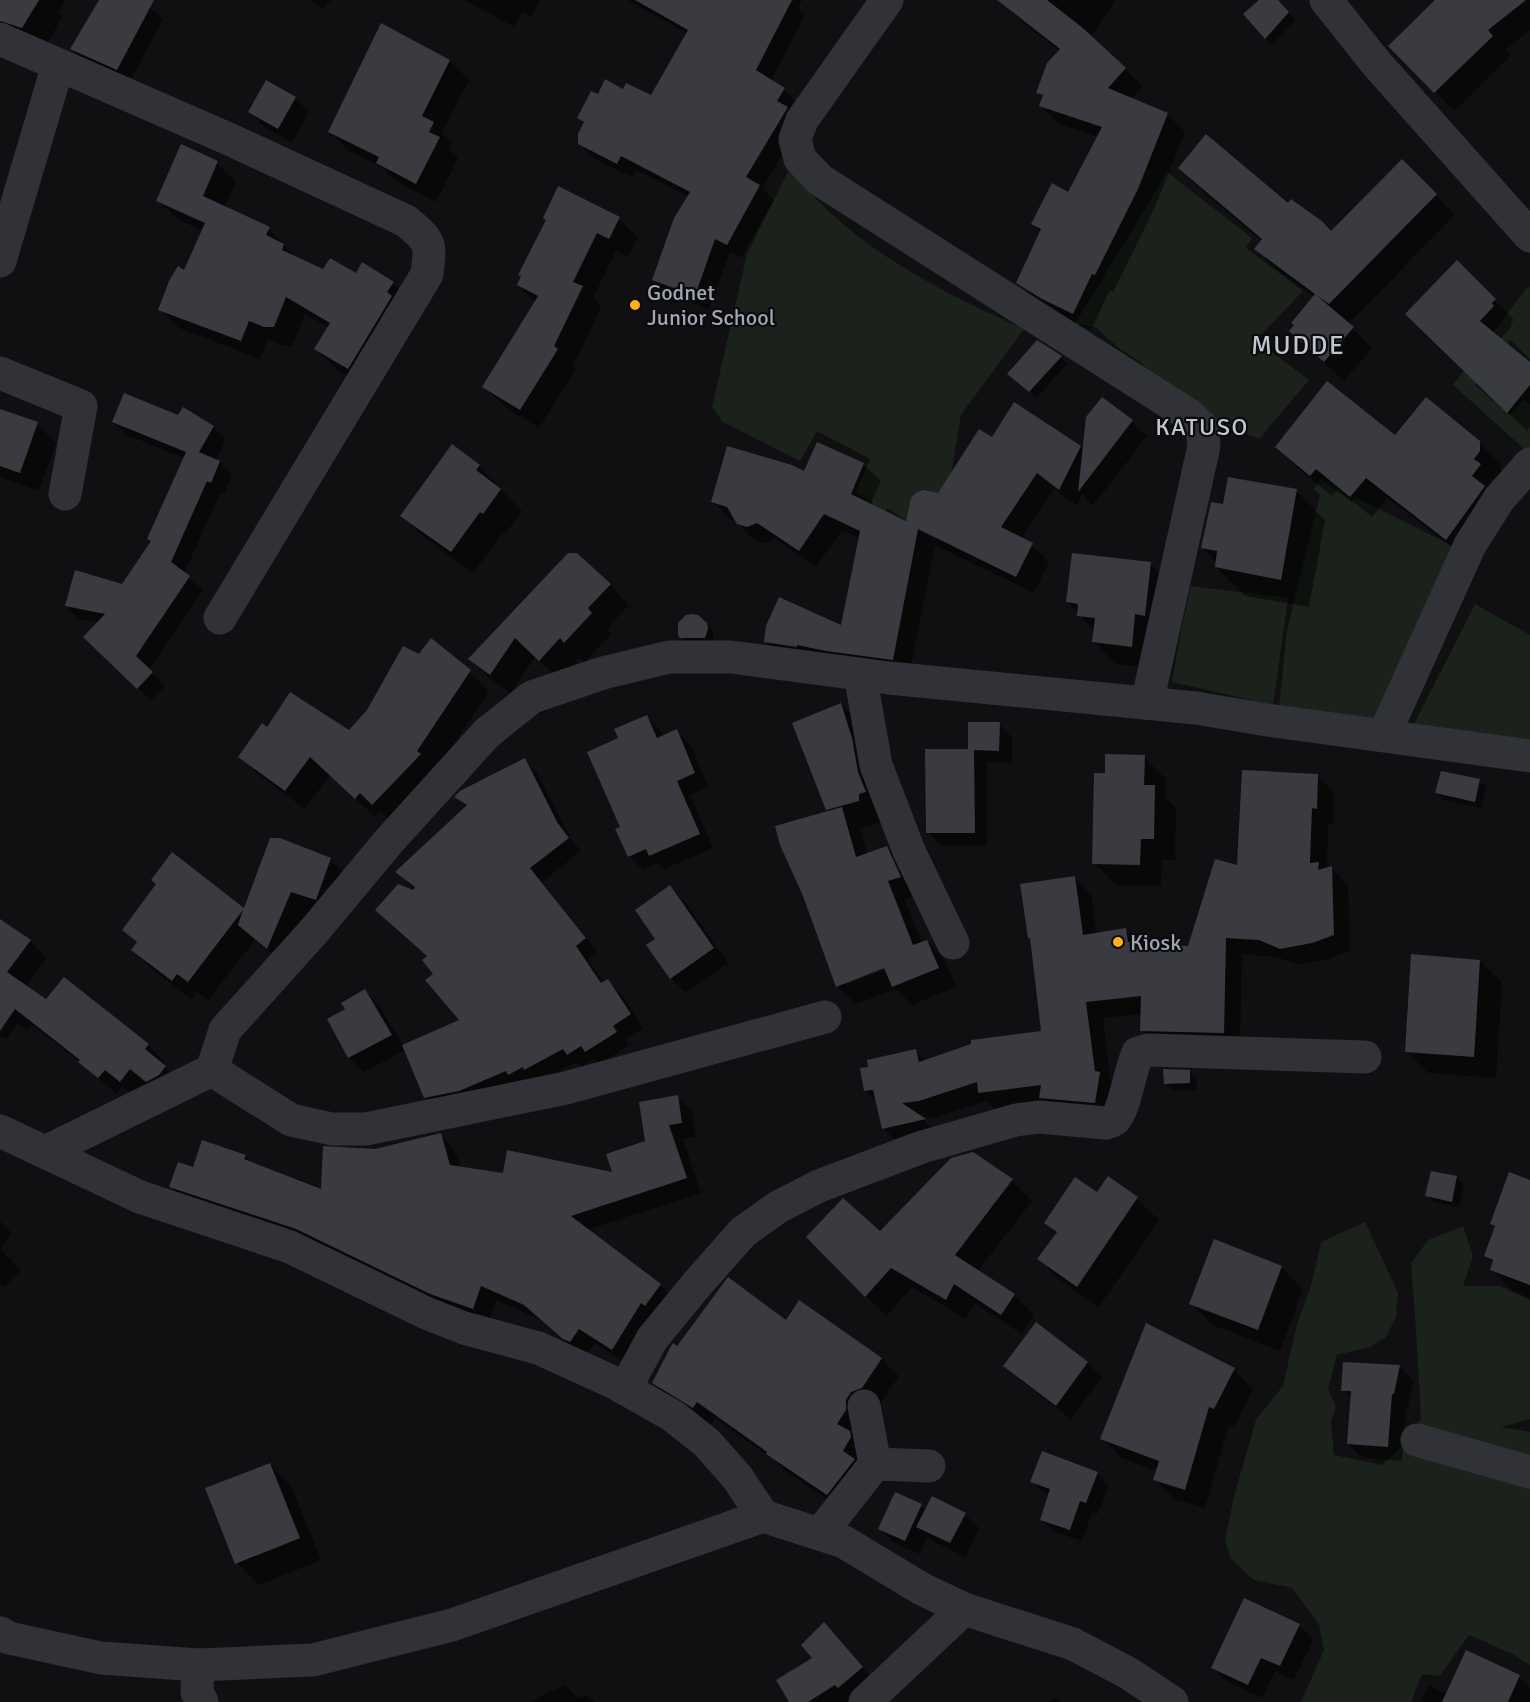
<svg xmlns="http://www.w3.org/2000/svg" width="1530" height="1702" font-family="Signika,sans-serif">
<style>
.green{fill:#1a221b}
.shadow{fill:#0007;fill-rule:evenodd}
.building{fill:#3a3b40}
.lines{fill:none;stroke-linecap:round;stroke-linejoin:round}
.street{stroke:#313237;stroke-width:33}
.poi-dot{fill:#ffb01b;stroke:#0b0b0d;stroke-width:2}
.labels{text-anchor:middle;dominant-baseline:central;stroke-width:4.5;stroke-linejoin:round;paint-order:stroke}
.poi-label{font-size:22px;fill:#a0a6b4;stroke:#0b0b0d;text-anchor:start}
.neighbourhood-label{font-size:24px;letter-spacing:1.5px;fill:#c1c5d0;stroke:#0b0b0d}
.quarter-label{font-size:26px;letter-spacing:1.5px;fill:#c1c5d0;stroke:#0b0b0d}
</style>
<rect width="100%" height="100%" fill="#101012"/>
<g class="green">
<path d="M788,171C814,197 840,224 870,245C918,280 971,305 1024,329L961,415L949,486L935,539L887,508L876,525L866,520L873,503L856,492L870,459L817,431L800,461L723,422L712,407L747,254Z"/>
<polygon points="1167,172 1252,238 1246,248 1303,291 1256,340 1309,380 1259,439 1213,419 1142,375 1143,364 1120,349 1095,327 1075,324"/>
<polygon points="1528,286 1530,288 1530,359 1510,340 1475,385 1510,415 1524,400 1530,404 1530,454 1453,385"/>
<polygon points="1321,479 1352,502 1355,497 1455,547 1380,724 1279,707 1287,630 1320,495 1314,489"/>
<polygon points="1191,586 1288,598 1273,705 1172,682 1181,631"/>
<polygon points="1475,604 1530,635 1530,743 1414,724"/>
<polygon points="1365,1222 1398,1293 1396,1317 1386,1337 1370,1347 1337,1355 1328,1389 1336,1407 1331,1422 1334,1455 1382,1465 1406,1442 1421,1418 1415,1315 1411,1263 1428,1240 1463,1226 1473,1256 1463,1286 1500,1286 1530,1300 1530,1419 1501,1427 1530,1432 1530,1665 1513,1654 1469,1635 1440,1676 1422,1674 1411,1702 1301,1702 1324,1650 1319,1624 1292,1588 1254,1580 1231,1559 1225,1541 1234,1496 1256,1420 1283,1386 1297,1324 1311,1286 1321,1242"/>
</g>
<g class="shadow">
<polygon points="0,0 66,0 59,12 63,16 44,49 0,29"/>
<polygon points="99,0 152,0 148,6 163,19 130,81 84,61 72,49"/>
<polygon points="312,0 331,0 323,9"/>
<polygon points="464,0 540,0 531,17 522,12 514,27"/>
<polygon points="628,0 802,0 798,8 805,15 771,81 784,89 799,104 801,123 762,189 774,200 741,258 730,252 709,309 668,294 653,279 689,197 636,170 632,177 594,158 579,143 584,124 579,118 598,96 624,91 652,97 688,34"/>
<polygon points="1005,0 1115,0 1091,37 1143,86 1131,99 1167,114 1185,132 1155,207 1113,292 1110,290 1091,330 1061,316 1036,300 1018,282 1041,232 1032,224 1069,194 1098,137 1059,124 1041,106 1044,98 1038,92 1060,51 1020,20 1003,3"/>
<polygon points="1261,0 1277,0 1295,20 1272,45 1245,14"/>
<polygon points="1437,0 1530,0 1530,30 1505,50 1511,56 1454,111 1390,46"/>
<polygon points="381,25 450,61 469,80 442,133 452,143 449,149 458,158 436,202 397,182 382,167 349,151 330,132"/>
<polygon points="295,98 309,112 292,143 264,127 250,112"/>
<polygon points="1402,161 1455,215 1348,324 1372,348 1344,381 1291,331 1315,297 1276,269 1256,249 1262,241 1199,188 1180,168 1288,206 1332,233"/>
<polygon points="217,163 236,181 224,208 269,229 297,259 324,271 393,283 412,302 367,387 335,368 316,349 329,328 305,314 292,346 284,346 268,339 260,359 179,328 160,309 185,272 203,231 177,219 158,201"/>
<polygon points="619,219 638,238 628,257 616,251 593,298 601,307 573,366 576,369 539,428 504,406 484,387 536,303 518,285 522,277"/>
<polygon points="1457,262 1514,320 1510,324 1512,326 1500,339 1530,364 1530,427 1527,431 1407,314"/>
<polygon points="1061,357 1067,364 1037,397 1015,380"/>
<polygon points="1102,399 1132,422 1147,436 1093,506 1082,494 1077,506 1054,489 1021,539 1032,545 1049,562 1034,593 935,545 909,676 783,659 766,642 842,627 860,539 842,530 816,567 775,539 765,543 755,541 737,521 730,519 713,502 805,473 863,464 881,481 870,505 907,523 992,439 1080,447 1084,451"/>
<polygon points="0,410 37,424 56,443 39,491 0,477"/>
<polygon points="179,417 213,427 226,440 215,460 219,462 232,475 224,495 220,493 184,574 203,590 149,669 165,686 151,700 98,650 99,622 79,619 66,606 123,586 152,543 149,539 184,458 127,435 114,422"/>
<polygon points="1479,443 1501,464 1501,473 1468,560 1388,498 1372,517 1338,489 1332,496 1298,468 1277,447"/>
<polygon points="479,466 522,511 505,534 503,533 473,573 424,537 402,515"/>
<polygon points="1296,491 1325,520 1309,607 1245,596 1216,567 1217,562 1202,547 1225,506"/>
<polygon points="1151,564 1172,586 1153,668 1116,664 1094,642 1095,632 1068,602"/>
<polygon points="610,585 629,605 607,629 611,634 585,662 580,657 560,680 535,657 511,693 490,679 470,659"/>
<polygon points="697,616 713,631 714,637 711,644 688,644 681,637"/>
<polygon points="431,640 470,672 489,691 436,771 392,823 380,811 375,817 330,775 305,809 259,775 240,756 268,729 349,732 420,656"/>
<path d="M841,704L863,726L880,816V823L860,828L868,855L886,847L905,866L918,895L905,900L922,943L927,941L945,960L956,987L912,1005L896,989L856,1004L837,986L830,812L827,809ZM891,964L892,967L845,985V981Z"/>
<polygon points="647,717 661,731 663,736 677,731 691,745 708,787 690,795 713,848 664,869 658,863 643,870 629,856 621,828 620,739"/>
<polygon points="999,724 1012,737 1012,763 987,762 987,846 941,845 927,832 969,751"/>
<polygon points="1144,757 1166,779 1165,798 1176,808 1175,860 1162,860 1161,886 1116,885 1094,863 1106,774"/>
<polygon points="524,760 537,773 570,837 581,851 542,882 598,952 588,959 604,983 608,981 621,994 643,1028 625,1039 629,1045 599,1065 594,1059 581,1067 577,1062 539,1082 439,1110 425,1097 405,1050 364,1072 349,1057 329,1019 347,1010 365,991 379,1005 403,1046 461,1021 435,974 428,957 390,923 415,889 397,873 467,807 456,797"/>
<polygon points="1317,775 1334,792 1333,825 1328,824 1327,869 1331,868 1348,885 1350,951 1329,959 1298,965 1277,957 1242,954 1240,1049 1159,1047 1142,1030 1142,1014 1103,1018 1111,1085 1116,1090 1112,1119 996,1110 987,1101 937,1117 923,1119 940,1136 900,1145 883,1128 877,1102 866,1091 915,1051 926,1061 1043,1032 1032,940 1029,937 1074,878 1091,895 1097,935 1125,930 1140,944 1189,947 1238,867"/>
<polygon points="1479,781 1486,787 1482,808 1444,800 1437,793"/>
<polygon points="172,854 245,911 330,859 349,879 287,966 255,940 208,1000 197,992 192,1000 152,969 133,950 138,944 124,930 158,884"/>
<polygon points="670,887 685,902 728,963 685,992 671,978 657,939"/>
<polygon points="0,920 30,941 47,958 26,987 46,1002 148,1045 165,1062 162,1065 182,1084 138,1098 122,1086 116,1094 80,1062 32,1025 28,1031 18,1023 6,1039 0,1035"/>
<polygon points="1480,961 1502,983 1496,1078 1428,1073 1406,1051"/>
<polygon points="1189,1072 1196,1078 1197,1090 1173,1091 1166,1084"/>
<polygon points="677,1097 692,1112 696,1137 683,1139 701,1193 587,1230 660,1285 675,1300 627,1364 595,1343 585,1356 580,1353 541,1320 496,1300 488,1323 186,1202 171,1187 194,1169 245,1156 253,1165 322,1191 375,1150 440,1135 455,1150 461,1168 504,1174 615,1174 647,1142"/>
<polygon points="973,1153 1012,1181 1032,1201 977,1272 1014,1295 1034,1315 1022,1334 974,1303 966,1319 912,1287 886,1316 808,1237 880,1233"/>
<polygon points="1432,1172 1457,1178 1464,1185 1459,1207 1434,1202 1427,1195"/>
<polygon points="1108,1178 1137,1199 1159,1220 1099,1307 1061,1281 1039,1259 1057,1234 1046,1223 1098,1194"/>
<polygon points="1530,1181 1530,1298 1513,1291 1491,1269 1494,1264 1485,1256 1496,1228 1491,1224"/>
<polygon points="0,1221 12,1233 0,1249"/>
<polygon points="0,1249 21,1270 5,1287 0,1283"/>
<polygon points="1281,1267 1303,1289 1280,1351 1213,1325 1191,1303"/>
<polygon points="786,1322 881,1359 899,1376 879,1405 867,1450 845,1511 785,1471 777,1462 715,1418 711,1424 671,1400 654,1382 678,1348"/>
<polygon points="1087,1363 1102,1377 1071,1419 1020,1380 1005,1365"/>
<polygon points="1344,1363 1400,1367 1414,1381 1408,1408 1406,1408 1402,1461 1363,1458 1348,1444 1352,1399 1343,1390"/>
<polygon points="1234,1370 1253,1389 1234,1427 1229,1425 1205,1508 1174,1499 1155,1479 1157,1471 1121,1458 1102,1438"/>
<polygon points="269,1464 291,1486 321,1560 258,1585 237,1563"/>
<polygon points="1097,1473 1109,1486 1098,1514 1092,1512 1082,1541 1054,1532 1042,1520 1050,1496 1044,1493 1032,1481"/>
<polygon points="921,1506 926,1511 965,1514 979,1528 965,1557 933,1541 928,1536 920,1554 894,1543 880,1528"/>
<polygon points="824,1624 874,1680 848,1702 791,1702 814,1658"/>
<polygon points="1299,1625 1313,1640 1294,1680 1275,1671 1262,1698 1228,1682 1213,1668"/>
<polygon points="1519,1677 1530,1688 1530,1702 1421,1702 1428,1685 1447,1694"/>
<polygon points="565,1685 578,1698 587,1695 594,1702 529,1702"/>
<polygon points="1056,1697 1061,1702 1048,1702"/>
</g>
<g class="building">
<polygon points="0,0 39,0 22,28 0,21"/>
<polygon points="99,0 154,0 117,70 70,49"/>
<polygon points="635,0 792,0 756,70 785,88 777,101 788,107 746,177 760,185 727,245 715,239 695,296 652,280 674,218 690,192 621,156 617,164 578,144 578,134 584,122 577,118 591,91 598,94 605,79 623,89 626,83 651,95 688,30"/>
<polygon points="997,0 1047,0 1084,29 1126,68 1108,88 1168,113 1138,189 1095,275 1092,274 1073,314 1042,299 1016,283 1041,229 1031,224 1052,183 1068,192 1102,127 1039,106 1043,95 1036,93 1047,63 1060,49"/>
<polygon points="1259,0 1278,0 1289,12 1265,39 1243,14"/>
<polygon points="1435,0 1526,0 1488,30 1493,36 1434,93 1388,46"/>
<polygon points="381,23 450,60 422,116 434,122 429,132 440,137 416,184 376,163 379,157 328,132"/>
<polygon points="266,80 296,97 278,129 248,112"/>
<polygon points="1206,134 1288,203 1291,199 1323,222 1331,231 1402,159 1437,194 1329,304 1316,295 1354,327 1324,362 1289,331 1294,325 1291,323 1315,294 1254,249 1262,239 1178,168"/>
<polygon points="181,144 218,161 203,196 270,227 266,235 284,244 282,250 323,269 330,258 356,273 362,262 394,282 387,292 392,296 348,369 314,349 330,323 286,297 274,327 264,327 249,321 241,341 158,310 169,281 178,266 184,270 205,223 156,201"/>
<polygon points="558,186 620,217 609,239 597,233 573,282 583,286 554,346 558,349 520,410 482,387 538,296 517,285 521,276 518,275 546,220 543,218"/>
<polygon points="1457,260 1496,299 1492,303 1494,306 1480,321 1530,362 1530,385 1507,413 1405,314"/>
<polygon points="1037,340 1062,356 1029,392 1007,374"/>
<polygon points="1327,381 1395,435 1426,397 1480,441 1480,451 1474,459 1481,464 1472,476 1485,486 1446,540 1366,478 1350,497 1316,469 1310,476 1275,447"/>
<polygon points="124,393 178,415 183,407 214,426 199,452 220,461 211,483 207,481 171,562 190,576 136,656 153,672 137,689 83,637 105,614 65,606 75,570 122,584 151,541 147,539 186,452 112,422"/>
<polygon points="1102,397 1133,420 1078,492 1086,417"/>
<polygon points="1014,402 1081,446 1059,490 1037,473 1001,527 1033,543 1016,577 918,529 893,660 826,651 797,645 797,647 764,642 766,626 779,597 841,625 860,531 824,514 799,551 757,523 747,527 737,524 727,507 711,502 727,446 792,465 804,471 817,442 864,463 851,494 906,521 911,498 917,492 924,490 938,493 979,429 992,437"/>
<polygon points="0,409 38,422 20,473 0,466"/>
<polygon points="452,444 480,465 476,470 501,489 483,514 480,512 451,552 400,516"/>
<polygon points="1228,477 1297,489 1281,580 1215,567 1217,551 1201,548 1211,502 1223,504"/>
<polygon points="568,553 577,553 611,584 588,608 592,613 564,643 560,638 539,661 515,638 490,675 468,659"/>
<polygon points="1072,553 1151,562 1145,616 1135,614 1132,647 1092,642 1095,618 1077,616 1078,604 1066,602"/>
<polygon points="692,614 698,615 707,623 708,629 705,638 680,638 678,635 678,623 686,615"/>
<polygon points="431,638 471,670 417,751 421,754 372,805 360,793 355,799 310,757 285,791 238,757 262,723 267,727 290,692 349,730 367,710 403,646 419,654"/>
<polygon points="841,703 852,738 858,772 866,792 859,794 859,801 826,810 792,723"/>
<polygon points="647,715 657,738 677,729 695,773 677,781 700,834 649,856 646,849 628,857 615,829 620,827 587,752 618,738 614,729"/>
<polygon points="968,722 1000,722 999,751 974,750 975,833 926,833 925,749 968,749"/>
<polygon points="1105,754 1145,755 1144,785 1155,785 1154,839 1141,839 1140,865 1092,864 1094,773 1105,773"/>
<polygon points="525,758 557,822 569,838 530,868 586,938 576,946 601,983 608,979 631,1014 613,1026 617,1032 585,1052 581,1046 567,1055 563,1049 524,1070 523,1067 508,1075 506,1071 459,1091 424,1098 402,1045 459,1020 425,980 433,974 422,960 427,956 375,910 398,884 413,890 415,887 395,872 467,805 454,797 460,791"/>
<polygon points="1242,770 1318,774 1317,809 1312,808 1310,863 1319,862 1318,870 1332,866 1334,935 1312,943 1280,949 1259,940 1226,938 1224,1033 1140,1031 1141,996 1086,1002 1095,1071 1100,1072 1095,1103 1039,1098 1041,1085 978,1093 977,1082 919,1101 902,1103 926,1119 882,1129 873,1090 864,1091 860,1068 868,1067 867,1060 916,1049 919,1062 971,1044 971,1040 1041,1031 1030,938 1028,938 1020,884 1075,876 1083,935 1126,928 1128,942 1188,946 1215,859 1237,865"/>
<polygon points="1441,771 1480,779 1475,802 1435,793"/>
<polygon points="842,807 856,857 887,846 901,877 888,881 913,945 927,940 939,968 892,987 884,968 836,987 803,896 780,845 775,826"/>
<polygon points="270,838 280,838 331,858 316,900 291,892 267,949 238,925 243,910 188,982 177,974 172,981 131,950 137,942 122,930 156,884 151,880 172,852 244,908"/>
<polygon points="670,885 714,948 670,979 646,945 655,939 635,910"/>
<polygon points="0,919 31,940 7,972 46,999 64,977 149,1044 145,1049 166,1066 159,1075 146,1082 130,1069 120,1082 105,1070 98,1078 78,1062 80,1060 15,1009 0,1031"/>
<polygon points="1411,954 1480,960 1474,1057 1405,1052"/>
<polygon points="365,989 392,1035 348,1058 327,1019 345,1009 341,1003"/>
<polygon points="1163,1069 1190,1070 1190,1083 1164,1084"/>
<polygon points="678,1095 682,1123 669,1125 687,1178 571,1216 661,1284 645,1306 641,1303 612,1350 579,1329 570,1342 563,1339 524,1305 481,1286 473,1309 430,1294 296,1229 169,1187 178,1162 193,1167 202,1140 246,1155 244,1159 321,1189 323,1146 375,1149 441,1133 450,1165 503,1173 507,1150 612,1172 606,1154 645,1141 639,1102"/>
<polygon points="973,1152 1013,1179 955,1255 1015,1294 1001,1315 954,1284 946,1300 891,1268 865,1297 806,1237 843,1198 880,1231 951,1158"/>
<polygon points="1431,1171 1457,1176 1452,1202 1425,1196"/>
<polygon points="1509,1172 1530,1180 1530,1285 1490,1270 1493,1260 1484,1256 1495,1226 1490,1224"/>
<polygon points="1108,1176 1138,1197 1077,1287 1037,1259 1057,1232 1044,1223 1075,1177 1097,1192"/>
<polygon points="1214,1239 1282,1266 1258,1330 1189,1304"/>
<polygon points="728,1277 786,1320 799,1300 882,1358 862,1388 851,1392 846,1400 846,1410 837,1424 850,1431 851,1437 843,1451 855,1459 827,1495 766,1454 767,1452 697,1402 693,1408 652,1383 671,1346 673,1343 677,1346"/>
<polygon points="1036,1322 1088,1362 1056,1406 1003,1366"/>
<polygon points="1146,1323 1235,1368 1214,1409 1209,1407 1185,1490 1153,1480 1159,1461 1100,1439"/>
<polygon points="1343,1362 1400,1365 1394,1394 1392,1394 1388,1447 1347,1444 1351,1391 1341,1391"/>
<polygon points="1042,1451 1098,1472 1086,1503 1080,1501 1070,1530 1040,1520 1050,1489 1030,1482"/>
<polygon points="270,1463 300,1538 235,1564 205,1488"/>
<polygon points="895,1492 922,1504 905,1541 878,1529"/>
<polygon points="932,1496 966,1513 950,1543 916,1527"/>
<polygon points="1244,1598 1300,1624 1280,1666 1261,1658 1248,1685 1211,1668"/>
<polygon points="824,1622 863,1667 838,1688 835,1685 808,1702 789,1702 776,1680 812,1658 801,1645"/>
<polygon points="1466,1650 1520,1675 1508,1702 1442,1702"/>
</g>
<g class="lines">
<g class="street">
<polyline points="887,0 802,120 795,139 800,159 820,180 1189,415 1202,427 1204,446 1147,703"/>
<polyline points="1326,0 1376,63 1530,236"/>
<path d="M0,39L231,140L406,221C431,242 431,242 427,274L220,618"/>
<polyline points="0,261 58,65"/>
<polyline points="0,373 81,406 65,494"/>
<polyline points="860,674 876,765 909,851 953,943"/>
<polyline points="1384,735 1470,545 1499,499 1530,464"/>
<polyline points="212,1070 291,1120 332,1129 366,1129 566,1088 825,1017"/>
<polyline points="0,1131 140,1197 290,1247 426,1313 464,1328 538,1348 615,1383 673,1416 707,1443 737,1477 763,1516"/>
<polyline points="45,1152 212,1070 225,1030 314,931 389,841 487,733 532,697 603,673 669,657 731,657 889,678 1196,708 1267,720 1530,756"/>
<path d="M625,1389L652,1339L697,1284L743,1232L778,1207L819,1186L922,1147L1016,1120L1039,1117L1106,1123C1109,1122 1113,1121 1115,1119C1125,1109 1130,1069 1138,1053L1149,1050L1365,1057"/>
<polyline points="864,1406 875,1464"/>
<polyline points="1417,1440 1530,1472"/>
<polyline points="820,1534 875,1464 929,1466"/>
<polyline points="0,1633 9,1638 101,1658 198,1665 313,1660 452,1625 763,1516 844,1542 922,1589 964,1609 1073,1644 1128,1673 1172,1702"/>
<polyline points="198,1665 197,1692 202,1702"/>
<polyline points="865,1702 964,1609"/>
</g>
</g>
<g class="poi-dot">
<circle cx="635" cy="305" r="6"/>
<circle cx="1118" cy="942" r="6"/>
</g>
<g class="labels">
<g class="poi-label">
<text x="647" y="292">Godnet<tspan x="647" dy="25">Junior School</tspan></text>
<text x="1130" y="942">Kiosk</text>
</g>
<g class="neighbourhood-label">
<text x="1202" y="427">KATUSO</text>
</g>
<g class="quarter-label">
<text x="1298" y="346">MUDDE</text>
</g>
</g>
</svg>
